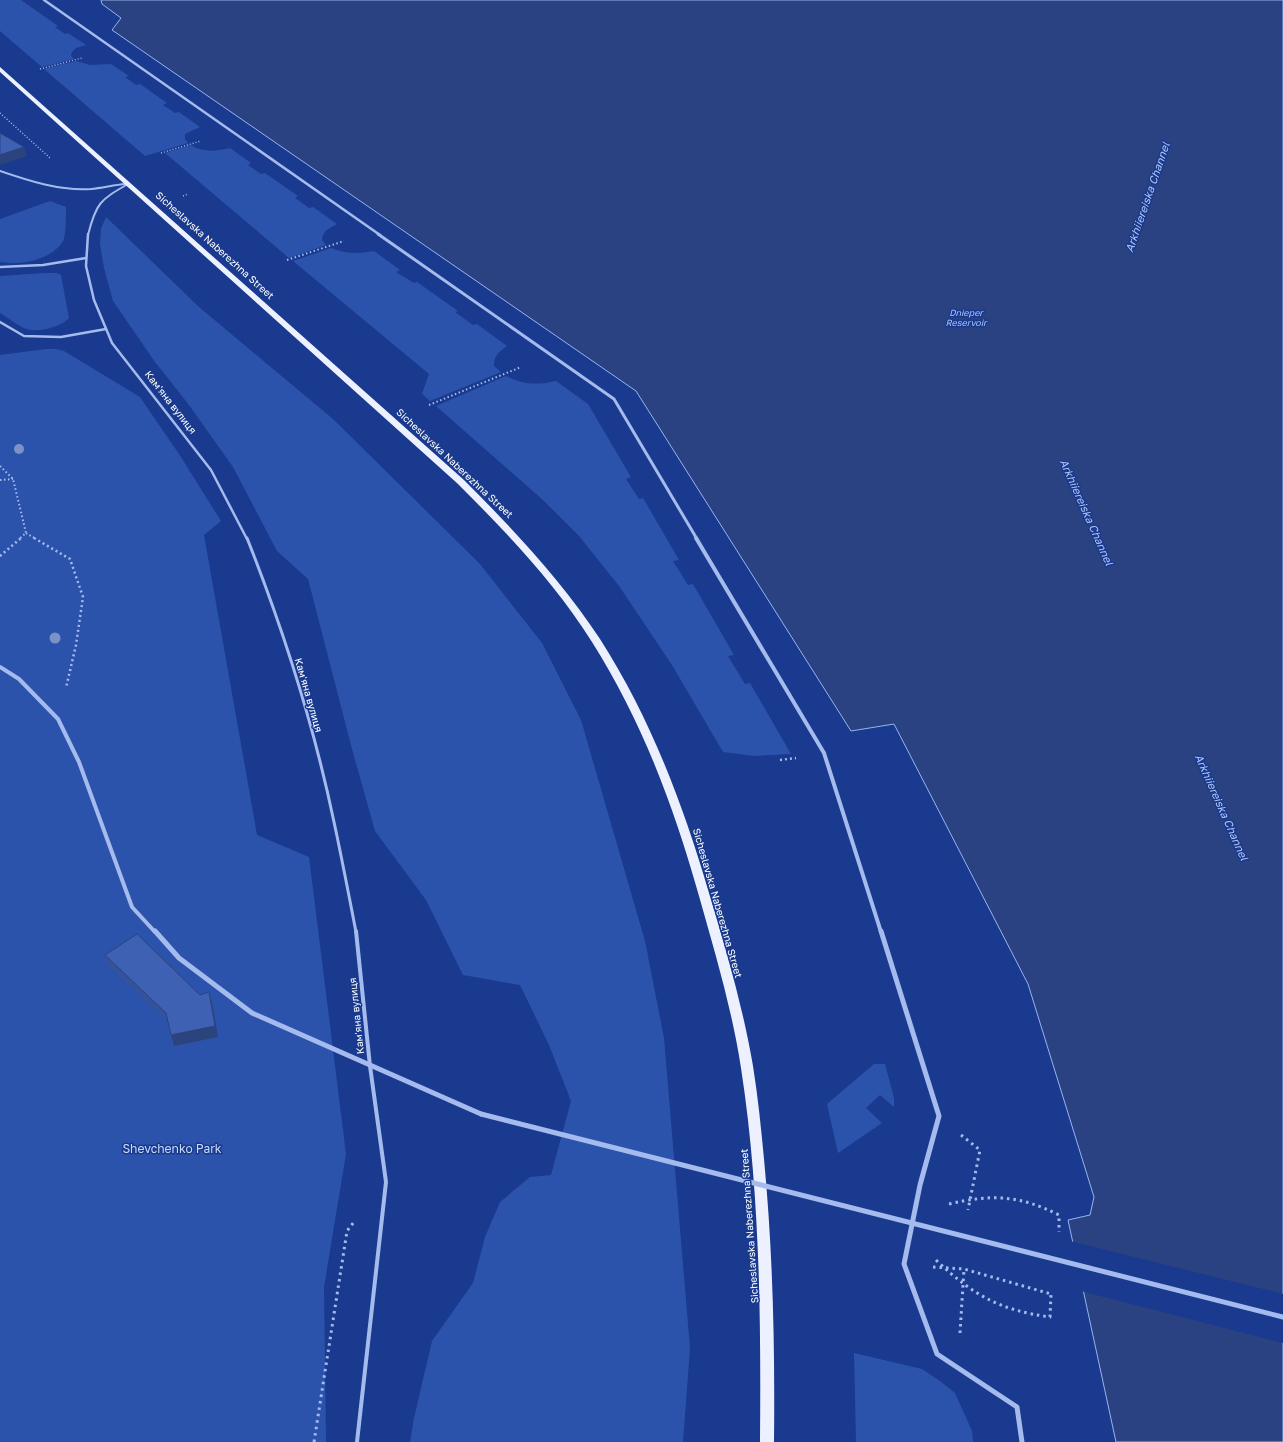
<svg xmlns="http://www.w3.org/2000/svg" width="1283" height="1442" font-family="'Golos Text',sans-serif">
<style>
.green{fill:#2c53ac}
.water{fill:#2a4281;stroke:#98b4f1}
.pier{fill:#193a8e}
.lines{fill:none;stroke-linecap:round;stroke-linejoin:round}
.path-far3{stroke:#a5bbee;stroke-width:1.5;stroke-dasharray:1 2;stroke-linecap:butt}
.path-far2{stroke:#a5bbee;stroke-width:2;stroke-dasharray:1.5 2.5;stroke-linecap:butt}
.path-far1{stroke:#a5bbee;stroke-width:2.5;stroke-dasharray:2 3;stroke-linecap:butt}
.path{stroke:#a5bbee;stroke-width:3;stroke-dasharray:2.5 4;stroke-linecap:butt}
.lane-far3{stroke:#a5bbee;stroke-width:2}
.lane-far2{stroke:#a5bbee;stroke-width:2.5}
.lane-far1{stroke:#a5bbee;stroke-width:3}
.lane{stroke:#a5bbee;stroke-width:4}
.street-far3{stroke:#a5bbee;stroke-width:2.5}
.street-far2{stroke:#a5bbee;stroke-width:3}
.street-far1{stroke:#a5bbee;stroke-width:4}
.street{stroke:#a5bbee;stroke-width:5}
.primary{fill:#edf1ff;fill-rule:evenodd}
.path-bridge{stroke:#a5bbee;stroke-width:3;stroke-dasharray:2.5 4;stroke-linecap:butt}
.street-bridge{stroke:#a5bbee;stroke-width:5}
.tree{fill:#7b92c9}
.wall{fill:#35539b}
.shaded-wall{fill:#2b447e}
.building{fill:#3e61b4;stroke:#2b447e}
.labels{text-anchor:middle;dominant-baseline:central;stroke-width:3;stroke-linejoin:round;paint-order:stroke}
.far-water-label{font-size:9px;font-style:italic;fill:#b1c6f6;stroke:#193a8e}
.street-label{font-size:10px;fill:#fff;stroke:#193a8e}
.water-label{font-size:11px;font-style:italic;fill:#b1c6f6;stroke:#193a8e}
.near-park-label{font-size:12px;fill:#cbdafa;stroke:#193a8e}
</style>
<rect width="100%" height="100%" fill="#193a8e"/>
<g class="green">
<polygon points="0,0 21,0 58,26 55,27 65,34 68,33 86,45 76,48 72,52 71,56 74,59 42,67 0,31"/>
<polygon points="76,61 90,65 111,64 129,76 125,77 136,85 140,84 167,103 163,105 175,113 179,112 200,127 185,134 185,139 188,143 145,156 44,69"/>
<path d="M191,145C203,153 216,151 230,148L251,163L248,165L261,174L265,173L298,196L295,198L309,208L313,207L337,224C330,228 323,230 322,240L326,245L289,258L165,153Z"/>
<path d="M50,201L66,207C66,215 66,236 63,241C52,260 19,266 0,262V219Z"/>
<polygon points="106,217 199,307 333,419 480,564 542,643 581,720 645,941 664,1038 690,1348 683,1442 410,1442 414,1418 432,1341 473,1283 485,1237 500,1202 530,1177 551,1175 571,1101 549,1045 520,985 463,975 426,900 375,831 352,749 308,579 277,551 233,467 189,405 155,362 113,301 104,268 100,244 101,229"/>
<path d="M331,248C346,254 358,254 374,251L400,270L396,272L414,283L417,282L458,311L455,312L473,325L477,324L507,346C499,352 494,355 494,366L501,372L430,401L422,394L429,374L293,261Z"/>
<path d="M44,273H57L61,275L69,318C61,327 42,331 31,330C21,329 9,318 0,313V276Z"/>
<polygon points="46,349 56,349 64,351 140,397 179,454 221,521 204,535 257,835 309,857 346,1154 324,1287 326,1442 0,1442 0,355"/>
<path d="M506,376C523,385 538,385 556,381L588,404L631,477L626,479L639,499L643,498L679,560L673,561L688,585L693,584L734,655L728,656L745,684L750,683L791,754L754,756L723,752L672,665L619,586L579,536L543,500L436,406Z"/>
<polygon points="874,1064 885,1064 894,1098 894,1107 880,1095 866,1108 882,1123 838,1153 827,1104"/>
<polygon points="854,1353 922,1369 940,1381 955,1393 972,1431 973,1442 856,1442"/>
</g>
<polygon class="water" points="101,0 1283,0 1283,1442 1116,1442 1068,1220 1090,1215 1094,1197 1028,984 894,724 851,731 636,391 112,30 121,18 102,4"/>
<polygon class="pier" points="1070,1241 1283,1294 1283,1343 1081,1291"/>
<g class="lines">
<g class="path-far3">
<polyline points="40,69 82,58"/>
<polyline points="0,113 50,158"/>
<polyline points="161,153 201,141"/>
<polyline points="183,196 188,194"/>
</g>
<g class="path-far2">
<polyline points="287,260 344,241"/>
<polyline points="429,405 521,367"/>
<polyline points="0,466 13,479 26,533 19,539"/>
<polyline points="0,480 13,479"/>
<polyline points="26,533 36,539"/>
</g>
<g class="path-far1">
<polyline points="34,538 70,559 83,597 76,645 66,688"/>
<polyline points="0,556 21,538"/>
<polyline points="780,760 796,758"/>
</g>
<g class="path">
<polyline points="961,1135 980,1150 968,1210"/>
<polyline points="933,1267 964,1269 1051,1294"/>
<polyline points="960,1333 964,1269"/>
<polyline points="314,1442 347,1231 354,1222"/>
</g>
<g class="lane-far3">
<path d="M0,171C29,181 60,191 91,189C102,188 114,185 125,184"/>
<path d="M88,235C96,203 100,200 128,184"/>
</g>
<g class="lane-far2">
<polyline points="88,234 86,266 94,300 112,343 211,470 247,539"/>
<polyline points="0,267 43,265 86,258"/>
<polyline points="0,322 24,336 61,337 106,329"/>
</g>
<path class="lane-far1" d="M247,538C283,629 314,726 334,822C342,859 349,896 356,932"/>
<polyline class="lane" points="356,931 370,1066 386,1182 357,1442"/>
<polyline class="street-far3" points="44,0 380,235"/>
<polyline class="street-far2" points="378,234 614,399 697,539"/>
<g class="street-far1">
<polyline points="696,538 824,753 881,932"/>
<polyline points="0,667 19,679 58,719 79,762 132,907 155,932"/>
</g>
<g class="street">
<polyline points="155,931 179,958 252,1013 481,1114"/>
<polyline points="881,931 939,1116 920,1185 904,1264 937,1354 1017,1407 1022,1442"/>
</g>
<path class="primary" d="M0,67L464,480C514,530 561,580 600,639C650,717 683,804 709,893C726,950 743,1007 753,1066C758,1097 761,1128 764,1159C773,1253 775,1348 774,1442H760C761,1318 760,1191 741,1068C732,1009 715,953 699,896C674,807 642,721 592,642C555,583 507,533 458,484L0,72Z"/>
<g class="path-bridge">
<path d="M949,1204C992,1194 1019,1195 1059,1215V1232"/>
<path d="M936,1260C973,1295 999,1310 1050,1317L1051,1294"/>
</g>
<polyline class="street-bridge" points="481,1114 1283,1317"/>
</g>
<g class="tree">
<circle cx="19" cy="449" r="5"/>
<circle cx="55" cy="638" r="5.5"/>
</g>
<polygon class="wall" points="105,955 200,995 209,992 212,1003 218,1037 174,1046 171,1035 168,1021 109,966"/>
<g class="shaded-wall">
<polygon points="24,147 27,156 0,165 0,155"/>
<polygon points="209,992 212,1003 218,1037 174,1046 171,1035"/>
</g>
<g class="building">
<polygon points="0,133 24,147 0,155"/>
<polygon points="137,934 200,995 209,992 215,1026 171,1035 166,1013 105,955"/>
</g>
<g class="labels">
<g class="far-water-label">
<text x="966" y="312">Dnieper<tspan x="966" dy="10">Reservoir</tspan></text>
</g>
<g class="street-label">
<text transform="translate(215 245) rotate(42)">Sicheslavska Naberezhna Street</text>
<text transform="translate(171 402) rotate(52)">Кам'яна вулиця</text>
<text transform="translate(455 463) rotate(43)">Sicheslavska Naberezhna Street</text>
<text transform="translate(309 695) rotate(74)">Кам'яна вулиця</text>
<text transform="translate(718 903) rotate(74)">Sicheslavska Naberezhna Street</text>
<text transform="translate(356 1016) rotate(-96)">Кам'яна вулиця</text>
<text transform="translate(749 1226) rotate(-94)">Sicheslavska Naberezhna Street</text>
</g>
<g class="water-label">
<text transform="translate(1147 197) rotate(-71)">Arkhiiereiska Channel</text>
<text transform="translate(1087 512) rotate(66)">Arkhiiereiska Channel</text>
<text transform="translate(1222 807) rotate(66)">Arkhiiereiska Channel</text>
</g>
<g class="near-park-label">
<text x="172" y="1148">Shevchenko Park</text>
</g>
</g>
</svg>
